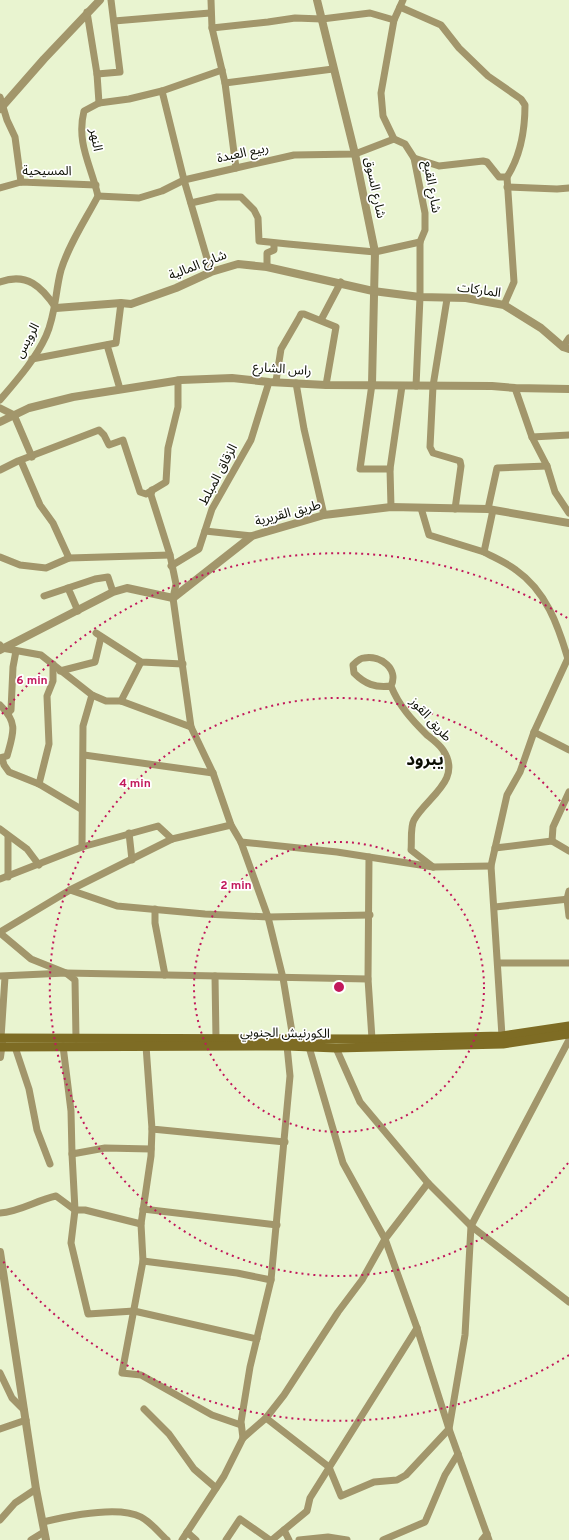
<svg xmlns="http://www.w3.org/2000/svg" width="569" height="1540" font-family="Overpass,'Noto Sans Arabic',sans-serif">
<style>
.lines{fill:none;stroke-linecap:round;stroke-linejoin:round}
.minor{stroke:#a2966b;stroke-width:7}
.tertiary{stroke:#a2966b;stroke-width:8}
.secondary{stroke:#7e6c24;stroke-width:9}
.ring{fill:none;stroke:#c2185b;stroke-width:2;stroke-dasharray:2 4}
.labels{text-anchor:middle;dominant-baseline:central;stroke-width:3.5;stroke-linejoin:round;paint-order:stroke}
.street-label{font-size:13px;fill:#0c0f04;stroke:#fff}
.district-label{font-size:17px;font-weight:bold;fill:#0c0f04;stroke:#fff}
.centre{fill:#c2185b;stroke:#fff;stroke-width:2}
.ring-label{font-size:12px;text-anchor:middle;font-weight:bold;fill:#c2185b;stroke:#fff;stroke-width:3.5;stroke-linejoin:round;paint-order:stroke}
</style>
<rect width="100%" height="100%" fill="#e9f4d0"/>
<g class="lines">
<g class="minor">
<polyline points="211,0 212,28 225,83 236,168"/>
<polyline points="403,0 394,20 381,93 383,116 394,139 405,144 414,158 425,213 425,230 420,242 420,297 416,386"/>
<path d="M400,7L441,25L459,48L488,76L521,99L525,105C525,131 521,155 507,177L514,282L504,305"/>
<polyline points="87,12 97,74 99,103"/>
<polyline points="114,21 210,13"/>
<polyline points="212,28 268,22 295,18 322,19 370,13 394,20"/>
<polyline points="97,74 120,72 111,0"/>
<polyline points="225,83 333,69"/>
<polyline points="162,91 184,180 211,272"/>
<polyline points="0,97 7,120 15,137 21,182"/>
<polyline points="414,158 439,166 483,161 487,162 499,177 507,177"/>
<polyline points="507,187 557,189 569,188"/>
<polyline points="0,188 21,182 96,185"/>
<polyline points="98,196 139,198 162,191 184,180 236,168 294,155 355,154 394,139"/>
<polyline points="191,203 217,197 241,197 254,210 258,218 259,241 288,244 375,252 420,242"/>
<polyline points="267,267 267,253 274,250 274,244"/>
<path d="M0,282C27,272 42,287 56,308"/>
<polyline points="447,299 433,386 430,447 433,453 460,461 461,466 455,509"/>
<polyline points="321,320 341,282"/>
<polyline points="107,345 120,389"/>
<polyline points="563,347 569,338"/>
<polyline points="32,359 116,343 121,303"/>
<polyline points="276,381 281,349 299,318 301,314 304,314 336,327 326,385"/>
<polyline points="296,383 304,429 324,515"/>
<polyline points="372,384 360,469 390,469"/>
<polyline points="515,388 532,437 547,466 555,492 569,513"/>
<path d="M0,400C17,380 35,360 46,336C56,314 55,292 61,270C69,244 86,219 98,196C91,165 76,143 84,111L99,103L129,99L162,91L222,70"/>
<polyline points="0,408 14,415 32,457"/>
<polyline points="532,437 569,435"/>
<polyline points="21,461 40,505 53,523 69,558"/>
<polyline points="0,470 18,461 99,430 104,435 109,445 123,440 140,492 146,494 166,482 168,448 178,407 178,380"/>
<polyline points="152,490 151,495 170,555 176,584 173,598 191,727 213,773 231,825 241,842 268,917 283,978 294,1044"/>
<polyline points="391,507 390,469 402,386"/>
<polyline points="421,508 429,535 484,552"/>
<polyline points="488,509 497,468 547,466"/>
<path d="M493,510L484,552C495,558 507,563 516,570C546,591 558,625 568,659"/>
<polyline points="205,531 252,536"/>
<polyline points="0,557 20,565 46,568 69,558 170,555"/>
<polyline points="171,566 199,549 212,509 251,440 269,382"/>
<polyline points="44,596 68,588"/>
<polyline points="78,611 68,588 95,579 108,577 113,592"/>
<polyline points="96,633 141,662 183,664"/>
<polyline points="0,645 2,648 41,655 92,695 106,701 121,701 191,727"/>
<polyline points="60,671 95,662 101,637"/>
<path d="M391,686C375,688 365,684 354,673L353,665C356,662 360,658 364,658C381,655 399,669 391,686C399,706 412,720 427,735C432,739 439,744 443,750C463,780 427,797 414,820C410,827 412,842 411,850L433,867"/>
<polyline points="121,701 141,662"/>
<path d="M0,705C19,723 13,734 7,756L0,758"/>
<polyline points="8,713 11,710 13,667 16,651"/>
<polyline points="534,732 569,750"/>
<polyline points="84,755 213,773"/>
<polyline points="2,758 4,765 9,772 39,784 81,809"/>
<polyline points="39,784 49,744 47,696 53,681 53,664"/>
<polyline points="0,829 27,849 39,865"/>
<polyline points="129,833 132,860"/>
<polyline points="552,841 553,827 569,792"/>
<polyline points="241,842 337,852 433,867 491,866"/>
<polyline points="82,847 83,726 92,695"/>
<polyline points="495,848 552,841 569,851"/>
<polyline points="369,857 368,979 372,1039"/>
<polyline points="8,877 8,836"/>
<polyline points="0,879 82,847 158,826 172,839"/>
<polyline points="70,890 117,906 205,914 268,917 370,915"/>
<polyline points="569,891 567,899 569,916"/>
<polyline points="495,907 569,899"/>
<polyline points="155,909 155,923 165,975"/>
<polyline points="0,932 70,890 172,839 231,825"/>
<polyline points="0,933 31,959 66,973 75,980 76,1039"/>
<polyline points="498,963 569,963"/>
<polyline points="0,976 66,973 368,979"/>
<polyline points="215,976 216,1039"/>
<polyline points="502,1036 491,866 507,795 520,772 534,732 569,656"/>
<polyline points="1,1038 5,977"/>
<polyline points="63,1046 71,1111 72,1154 105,1148 151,1149"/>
<polyline points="146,1046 152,1129 285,1142"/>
<polyline points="15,1047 29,1089 37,1130 50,1164"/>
<polyline points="309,1047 343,1163 385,1239 417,1328 449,1429 489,1540"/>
<polyline points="336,1048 360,1102 428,1183 471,1226 569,1302"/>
<polyline points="152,1129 151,1156 141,1224 143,1261 122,1373 141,1375 212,1415 241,1425"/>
<polyline points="72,1154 75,1210 71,1243 88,1314 134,1311 257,1339"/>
<polyline points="143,1209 277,1225"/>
<path d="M0,1213C19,1212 37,1200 56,1196L75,1210H85L141,1224"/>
<polyline points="143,1261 237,1273 271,1280"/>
<polyline points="0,1373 12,1398 24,1410"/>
<polyline points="144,1409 169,1434 194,1469 216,1488"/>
<polyline points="266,1418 329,1467 341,1496 374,1482 397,1480 406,1475 449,1429 465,1335 471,1226 569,1040"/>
<polyline points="0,1429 26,1420"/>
<polyline points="243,1438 266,1418 284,1395 338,1312 362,1280 385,1239 428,1183"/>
<polyline points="0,1520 15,1503 36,1489"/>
<path d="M43,1522C68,1516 118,1505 141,1517C151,1522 159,1533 167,1540"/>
<polyline points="187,1532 196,1540"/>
<polyline points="31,1540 44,1532"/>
<polyline points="182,1540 224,1476 243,1438 241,1422 250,1367 271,1280 290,1076 287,1046"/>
<polyline points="226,1540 240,1519 270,1540"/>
<polyline points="272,1540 284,1530"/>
<polyline points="289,1540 284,1530 307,1511 310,1498 417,1328"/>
<polyline points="299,1540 328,1537 347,1540"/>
<polyline points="383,1540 425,1522 445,1475 458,1454"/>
<polyline points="482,1540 487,1534"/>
</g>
<g class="tertiary">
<polyline points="317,0 355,154 375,252 372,384"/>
<polyline points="0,109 44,59 100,0"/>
<polyline points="56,308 121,303 131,304 176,288 211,272 238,264 267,267 373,291 420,297 466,298 504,305 541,328 563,347 569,349"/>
<polyline points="0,422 29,408 73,397 181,380 232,378 269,382 326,385 492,386 515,388 569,389"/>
<polyline points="0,650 113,592 127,588 173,598 252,536 324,515 391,507 488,509 569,523"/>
<polyline points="0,1057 2,1042"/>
<polyline points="0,1252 36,1489 46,1540"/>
</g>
<g class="secondary">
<polyline points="0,1038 372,1039 502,1036 569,1026"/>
<polyline points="0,1047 287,1046 336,1048 503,1044 569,1034"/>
</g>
</g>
<g class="ring">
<circle cx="339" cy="987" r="145"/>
<path d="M568 1163A289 289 0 1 1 568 811"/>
<path d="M569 1355A434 434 0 0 1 2 1260M2 714A434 434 0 0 1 569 619"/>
</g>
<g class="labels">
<g class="street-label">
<text transform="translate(95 140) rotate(80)">النهر</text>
<text transform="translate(243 154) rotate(-12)">ربيع العبدة</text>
<text x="47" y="172">المسيحية</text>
<text transform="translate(431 187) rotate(80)">شارع القبع</text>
<text transform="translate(374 188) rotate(78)">شارع السوق</text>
<text transform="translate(198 266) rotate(-21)">شارع المالية</text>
<text transform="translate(479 291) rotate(8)">الماركات</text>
<text transform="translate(28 341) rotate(-62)">الرويس</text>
<text transform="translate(282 370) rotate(4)">راس الشارع</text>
<text transform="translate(219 475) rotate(-62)">الزقاق المبلط</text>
<text transform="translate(288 514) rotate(-15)">طريق القريرية</text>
<text transform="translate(430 720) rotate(48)">طريق القوز</text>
<text transform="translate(285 1034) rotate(1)">الكورنيش الجنوبي</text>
</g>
<g class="district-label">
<text x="425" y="761">يبرود</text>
</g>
</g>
<circle cx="339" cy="987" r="6" class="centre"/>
<g class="ring-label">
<text x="32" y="684">6 min</text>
<text x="135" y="787">4 min</text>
<text x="236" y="889">2 min</text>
</g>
</svg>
